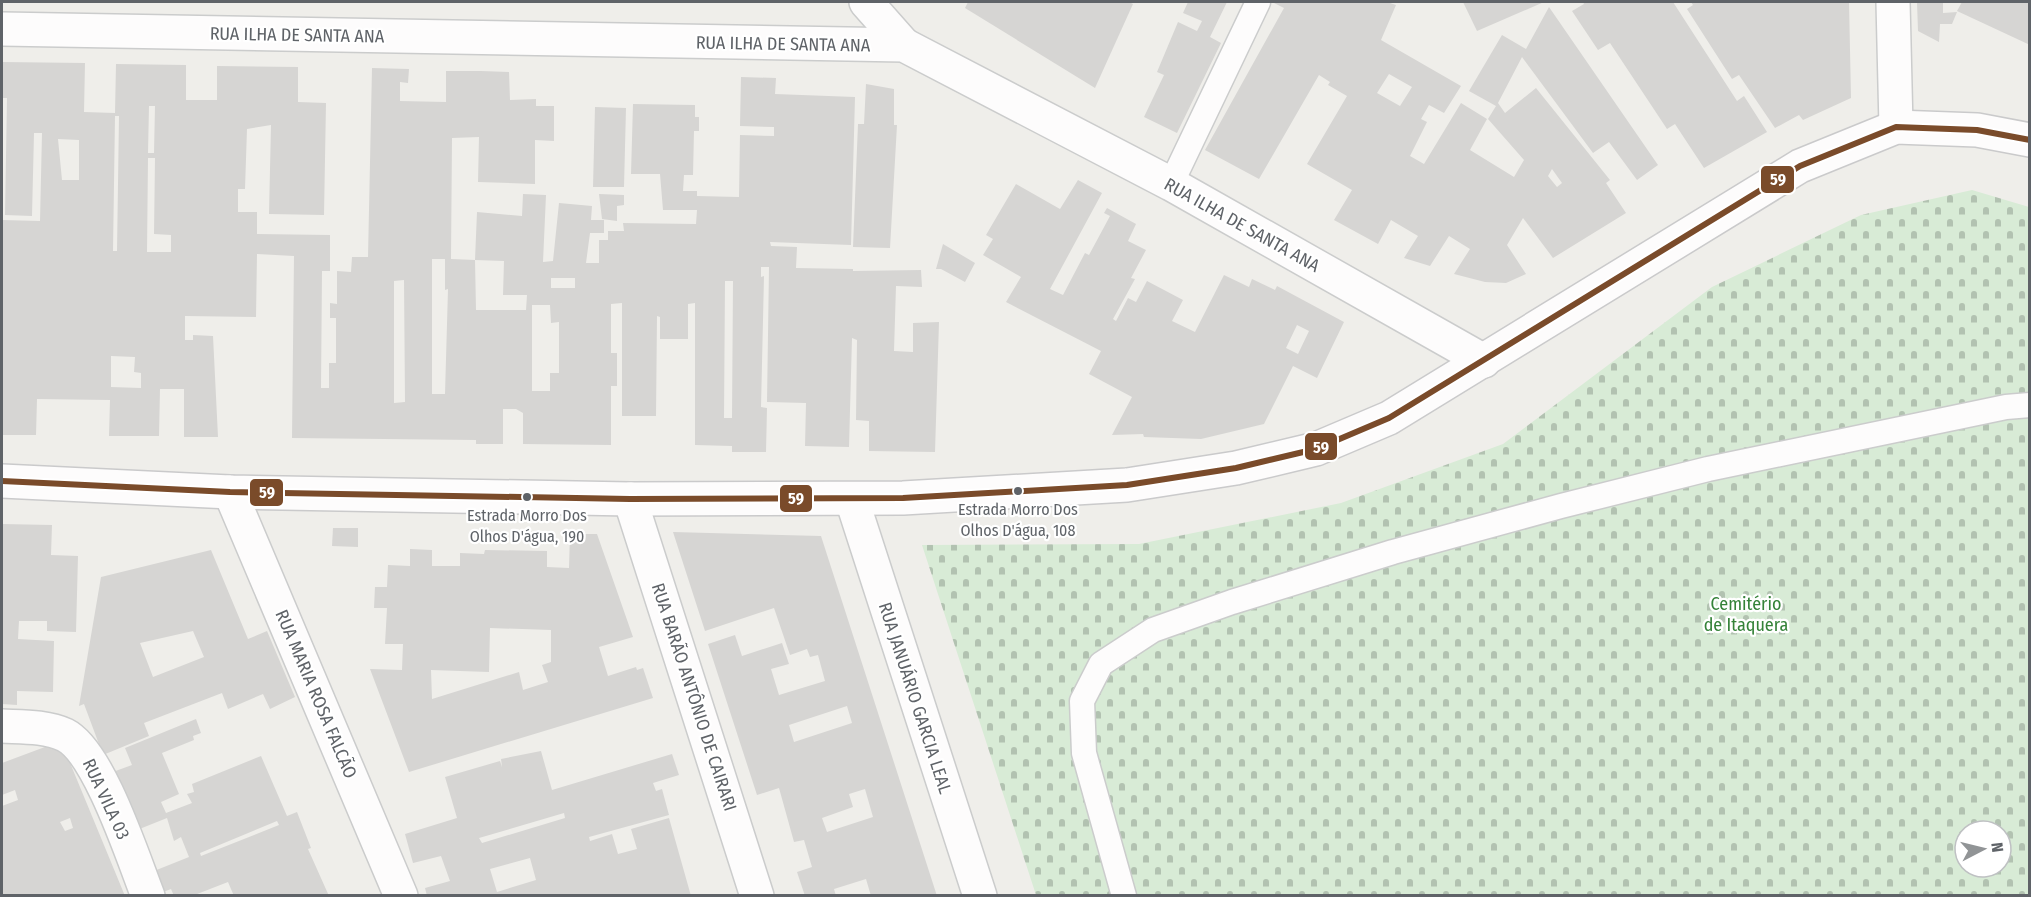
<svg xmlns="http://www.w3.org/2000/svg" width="2031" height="897" font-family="'Fira Sans Condensed',sans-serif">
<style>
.cemetery{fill:url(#cemetery-stones);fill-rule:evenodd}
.building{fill:#d6d5d3;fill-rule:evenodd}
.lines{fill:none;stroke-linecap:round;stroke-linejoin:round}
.service-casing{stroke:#cbcccc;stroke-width:27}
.minor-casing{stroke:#cbcccc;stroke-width:36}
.secondary-casing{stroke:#cacacb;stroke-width:36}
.service{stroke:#fdfcfc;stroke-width:24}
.minor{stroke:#fdfcfc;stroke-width:33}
.secondary{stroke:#fdfcfc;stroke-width:33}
.bus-1-casing{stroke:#fff;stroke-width:10}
.bus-1{stroke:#7a4b2a;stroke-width:6}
.bus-dot{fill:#5f6368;stroke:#fff;stroke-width:2}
.labels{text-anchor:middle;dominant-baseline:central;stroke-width:4.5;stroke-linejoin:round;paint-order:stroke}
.bus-label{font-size:16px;fill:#5f6368;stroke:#fff}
.street-label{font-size:18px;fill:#5f6368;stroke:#fff}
.park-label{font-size:18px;fill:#348238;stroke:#fff}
.line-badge{stroke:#fff;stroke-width:2}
.badge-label{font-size:16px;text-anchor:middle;font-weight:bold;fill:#fff}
</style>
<defs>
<pattern id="cemetery-stones" width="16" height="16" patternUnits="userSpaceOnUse" patternTransform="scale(1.5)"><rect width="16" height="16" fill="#d8ebd6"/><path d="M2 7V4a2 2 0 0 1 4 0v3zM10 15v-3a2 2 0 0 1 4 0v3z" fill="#b2c2b1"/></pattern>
</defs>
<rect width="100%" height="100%" fill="#efeeea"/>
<path class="cemetery" d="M1972,190L2029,207V895H1036L922,545L1139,544L1341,503L1503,444L1712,287L1861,215ZM1965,831H2001V867H1965Z"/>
<g class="building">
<polygon points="968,2 1129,2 1133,4 1095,88 965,8"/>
<polygon points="1188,2 1227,2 1210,37 1221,43 1177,133 1144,117 1164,75 1157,72 1178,22 1197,31 1202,21 1183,13"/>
<path d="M1272,2H1387L1396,5L1381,40L1461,86L1444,113L1429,105L1421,119L1427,122L1410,156L1424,164L1461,103L1487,119L1470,150L1514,177L1524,160L1488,119L1496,106L1469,91L1502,35L1526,49L1549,7L1658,165L1637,180L1609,142L1593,153L1522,57L1498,103L1505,113L1536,88L1610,180L1606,183L1626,213L1553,258L1523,218L1507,245L1526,274L1506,283L1485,282L1454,274L1470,249L1449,236L1430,266L1404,258L1418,236L1391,220L1378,244L1334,220L1352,190L1307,164L1347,96L1328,85L1330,82L1319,75L1259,179L1205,150L1284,8ZM1389,74L1412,87L1400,106L1377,93ZM1552,169L1562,183L1557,187L1548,176Z"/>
<polygon points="1463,2 1544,2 1477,31"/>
<polygon points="1583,2 1673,2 1737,101 1744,96 1767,132 1704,168 1675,124 1667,129 1610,43 1598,50 1572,11 1584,4"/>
<polygon points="1691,2 1849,2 1851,98 1803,120 1799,115 1775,128 1739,75 1732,79 1687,9 1693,5"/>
<polygon points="1917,2 1943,2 1943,13 1957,12 1952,24 1940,24 1939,42 1918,31"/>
<polygon points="1962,2 2030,2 2030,45 1957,11"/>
<path d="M2,62L85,63L84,112L115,113L116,64L186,65V100H217V66L298,67V102L326,103L324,215L269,214L271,125L247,129L245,189H238V212H257V234L330,235V271H322L321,388H329V363H336V318H330V303L337,304V271L351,272L352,257H368L372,68L409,69L408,83L400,82V101L446,102V71H481L509,72L510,100L536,99V106H554V141L535,140V184L478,182L479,137L452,138L451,259L475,260L477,212L522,216L523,194L546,195L543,262L553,261L559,203L592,206L591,220H604V233H590L586,263H599V240H608V231H624L623,223L696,224L697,210H663L660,174H631L633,104L695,105V117H699V131H694L693,175H684L683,191H697V196L739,197L740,135L774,136V127L740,126L741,77L776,78L775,94L855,97L851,245L770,242L771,246L797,247L796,268L853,269V271L921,270L922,287L896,286L894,351L913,352V323L939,322L935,452L869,451V421L856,420L857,340L852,338L849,447L805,446L806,403L767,402L769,267H761V277L764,276L761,407L767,408L766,452H732V446L695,445V303L688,304V339H660V317L657,316L656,416H622V303L611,304V353H617V386H611V445L523,444V413L516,409H503V444H476V440L292,438L294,256L257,254L256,317L185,316V340H193V335L213,336L218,437H184V389H160L159,436H109L110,400L37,399L36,435H2V220L40,221L42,133H34L32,216L5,215L7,98H2ZM149,106H155L154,153H148ZM115,116H119L117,251H113ZM58,139L79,140V180H62ZM148,158H155L154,234L171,235V252H147ZM432,259H445V290L448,289L445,394H432ZM475,260L504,261L503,295H527L526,310H476ZM551,278H575V288H551ZM404,280L405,402L394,403V281ZM725,281H733L732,418H724ZM532,305H550L551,323L559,322V373H550V391H532ZM111,356L135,357L134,372L141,373V388L111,387Z"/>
<polygon points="866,84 894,89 894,125 897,125 890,248 853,247 858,124 864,124"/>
<polygon points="595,107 626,108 624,187 593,187"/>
<path d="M1078,180L1102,193L1050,289L1063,295L1085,253L1089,255L1110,216L1104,213L1107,208L1136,224L1128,241L1146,250L1131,278L1135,279L1113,319L1116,321L1128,298L1136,302L1147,281L1183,300L1172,321L1195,332L1224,275L1249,287L1252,279L1275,290L1277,286L1344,322L1317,378L1293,366L1264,424L1201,439L1144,437L1143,434L1112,435L1132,397L1089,374L1101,351L1006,302L1021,277L983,255L993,239L986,235L1016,184L1060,209ZM1297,325L1309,331L1298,354L1286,348Z"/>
<polygon points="599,194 624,195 624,205 617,206 617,221 602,219"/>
<polygon points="943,244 975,263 965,282 941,269 936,269"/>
<polygon points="2,524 52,525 51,555 78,556 76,632 47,631 47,621 19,621 18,639 54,641 53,692 17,691 17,705 2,704"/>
<polygon points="333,528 358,528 358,547 332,546"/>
<path d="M673,532L821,536L937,896H871L866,879L834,889L836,896H805L797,872L812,867L804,840L794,842L779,788L757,795L708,644L735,635L742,656L782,643L789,664L771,669L779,695L825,681L818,655L810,657L807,649L790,655L774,608L705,631ZM847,706L852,723L794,742L789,725ZM865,789L873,817L827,832L822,818L853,807L849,794Z"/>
<path d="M570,534H597L633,637L599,647L608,676L636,667L637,670L643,668L653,698L409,772L370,669L402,670L403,644H385L387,608H374L375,587H387L388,565L410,566V549L432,550V566H460V553L484,554L485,550L547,551V567L569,568ZM490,628L551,630V662L542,665L548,682L523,690L519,672L432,699L431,670L489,672Z"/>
<path d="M211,550L248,639L267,631L295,697L270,709L263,694L228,709L222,693L144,723L149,736L103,755L84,704L79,706L101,577ZM193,631L204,657L153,677L140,643Z"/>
<path d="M196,719L201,733L193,736L194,740L162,753L179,794L161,802L166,813L192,803L187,794L194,792L192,784L261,756L287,816L297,812L311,848L308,849L329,896H234L228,882L192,896H174L171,889L158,894L149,873L189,857L181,837L174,841L167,818L132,832L110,773L132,765L125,748ZM277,821L279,825L201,856L200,853Z"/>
<path d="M61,741L125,896H2V806L18,800L15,790L2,795V763ZM70,818L73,828L65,831L60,822Z"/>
<path d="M541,751L552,790L672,754L679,775L653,783L656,791L662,789L669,815L589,837L590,841L612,834L618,854L637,849L631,829L669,818L691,896H427L425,888L450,881L441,856L413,863L405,834L457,818L445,777L500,761L502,767L501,759ZM564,813L565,818L482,843L479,838ZM530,858L536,880L497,892L490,869Z"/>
</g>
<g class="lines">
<g class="service-casing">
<g id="service">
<polyline points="1171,184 1258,2"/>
<polyline points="1124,896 1084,753 1082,701 1101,664 1153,630 1232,602 1393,552 1561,506 1708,469 2006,407 2030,405"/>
</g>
</g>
<g class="minor-casing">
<g id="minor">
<polyline points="866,2 904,45"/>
<polyline points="1893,2 1896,127"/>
<polyline points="2,29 904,45 1171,184 1484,361"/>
<polyline points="230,492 401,896"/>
<polyline points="630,499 757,896"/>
<polyline points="852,500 980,896"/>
<path d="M2,726C21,727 46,726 65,735C99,752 133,858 148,896"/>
</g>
</g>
<g class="secondary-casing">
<polyline id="secondary" points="2,481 230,492 630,499 903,498 1127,485 1236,468 1316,449 1389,418 1800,166 1896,127 1977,130 2030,140"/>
</g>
<use href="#service" class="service"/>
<use href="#minor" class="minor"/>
<use href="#secondary" class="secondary"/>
<g class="bus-1-casing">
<polyline id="bus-1" points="2,481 230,492 630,499 903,498 1127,485 1236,468 1316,449 1389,418 1800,166 1896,127 1977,130 2030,140"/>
</g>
<use href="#bus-1" class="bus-1"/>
</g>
<g class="bus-dot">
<circle cx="1018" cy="491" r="5"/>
<circle cx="527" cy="497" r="5"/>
</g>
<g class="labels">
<g class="bus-label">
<text x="1018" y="509">Estrada Morro Dos<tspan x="1018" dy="21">Olhos D'água, 108</tspan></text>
<text x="527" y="515">Estrada Morro Dos<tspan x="527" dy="21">Olhos D'água, 190</tspan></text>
</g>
<g class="street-label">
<text transform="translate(297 35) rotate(1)">RUA ILHA DE SANTA ANA</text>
<text transform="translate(783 44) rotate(1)">RUA ILHA DE SANTA ANA</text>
<text transform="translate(1242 225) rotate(29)">RUA ILHA DE SANTA ANA</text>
<text transform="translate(316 694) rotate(67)">RUA MARIA ROSA FALCÃO</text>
<text transform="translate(694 697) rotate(72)">RUA BARÃO ANTÔNIO DE CAIRARI</text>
<text transform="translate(915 698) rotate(72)">RUA JANUÁRIO GARCIA LEAL</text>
<text transform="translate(106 799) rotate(65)">RUA VILA 03</text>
</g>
<g class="park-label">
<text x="1746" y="604">Cemitério<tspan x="1746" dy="21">de Itaquera</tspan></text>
</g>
</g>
<g class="line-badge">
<rect x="1760" y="165" width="35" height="29" rx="6" fill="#7a4b2a"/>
<rect x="1304" y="432" width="34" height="29" rx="6" fill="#7a4b2a"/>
<rect x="249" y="478" width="35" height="29" rx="6" fill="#7a4b2a"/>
<rect x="779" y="484" width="34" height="29" rx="6" fill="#7a4b2a"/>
</g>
<g class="badge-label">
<text x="1778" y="185">59</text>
<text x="1321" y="453">59</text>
<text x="267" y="498">59</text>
<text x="796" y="504">59</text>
</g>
<rect width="2031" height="897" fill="none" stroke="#5f6368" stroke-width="6"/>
<g transform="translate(1983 849) rotate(83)"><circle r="28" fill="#ffffff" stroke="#bfc1c3" stroke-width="1.5"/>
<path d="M0-4.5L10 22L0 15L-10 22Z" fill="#919496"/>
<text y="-9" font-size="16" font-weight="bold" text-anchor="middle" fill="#5f6368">N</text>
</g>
</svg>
